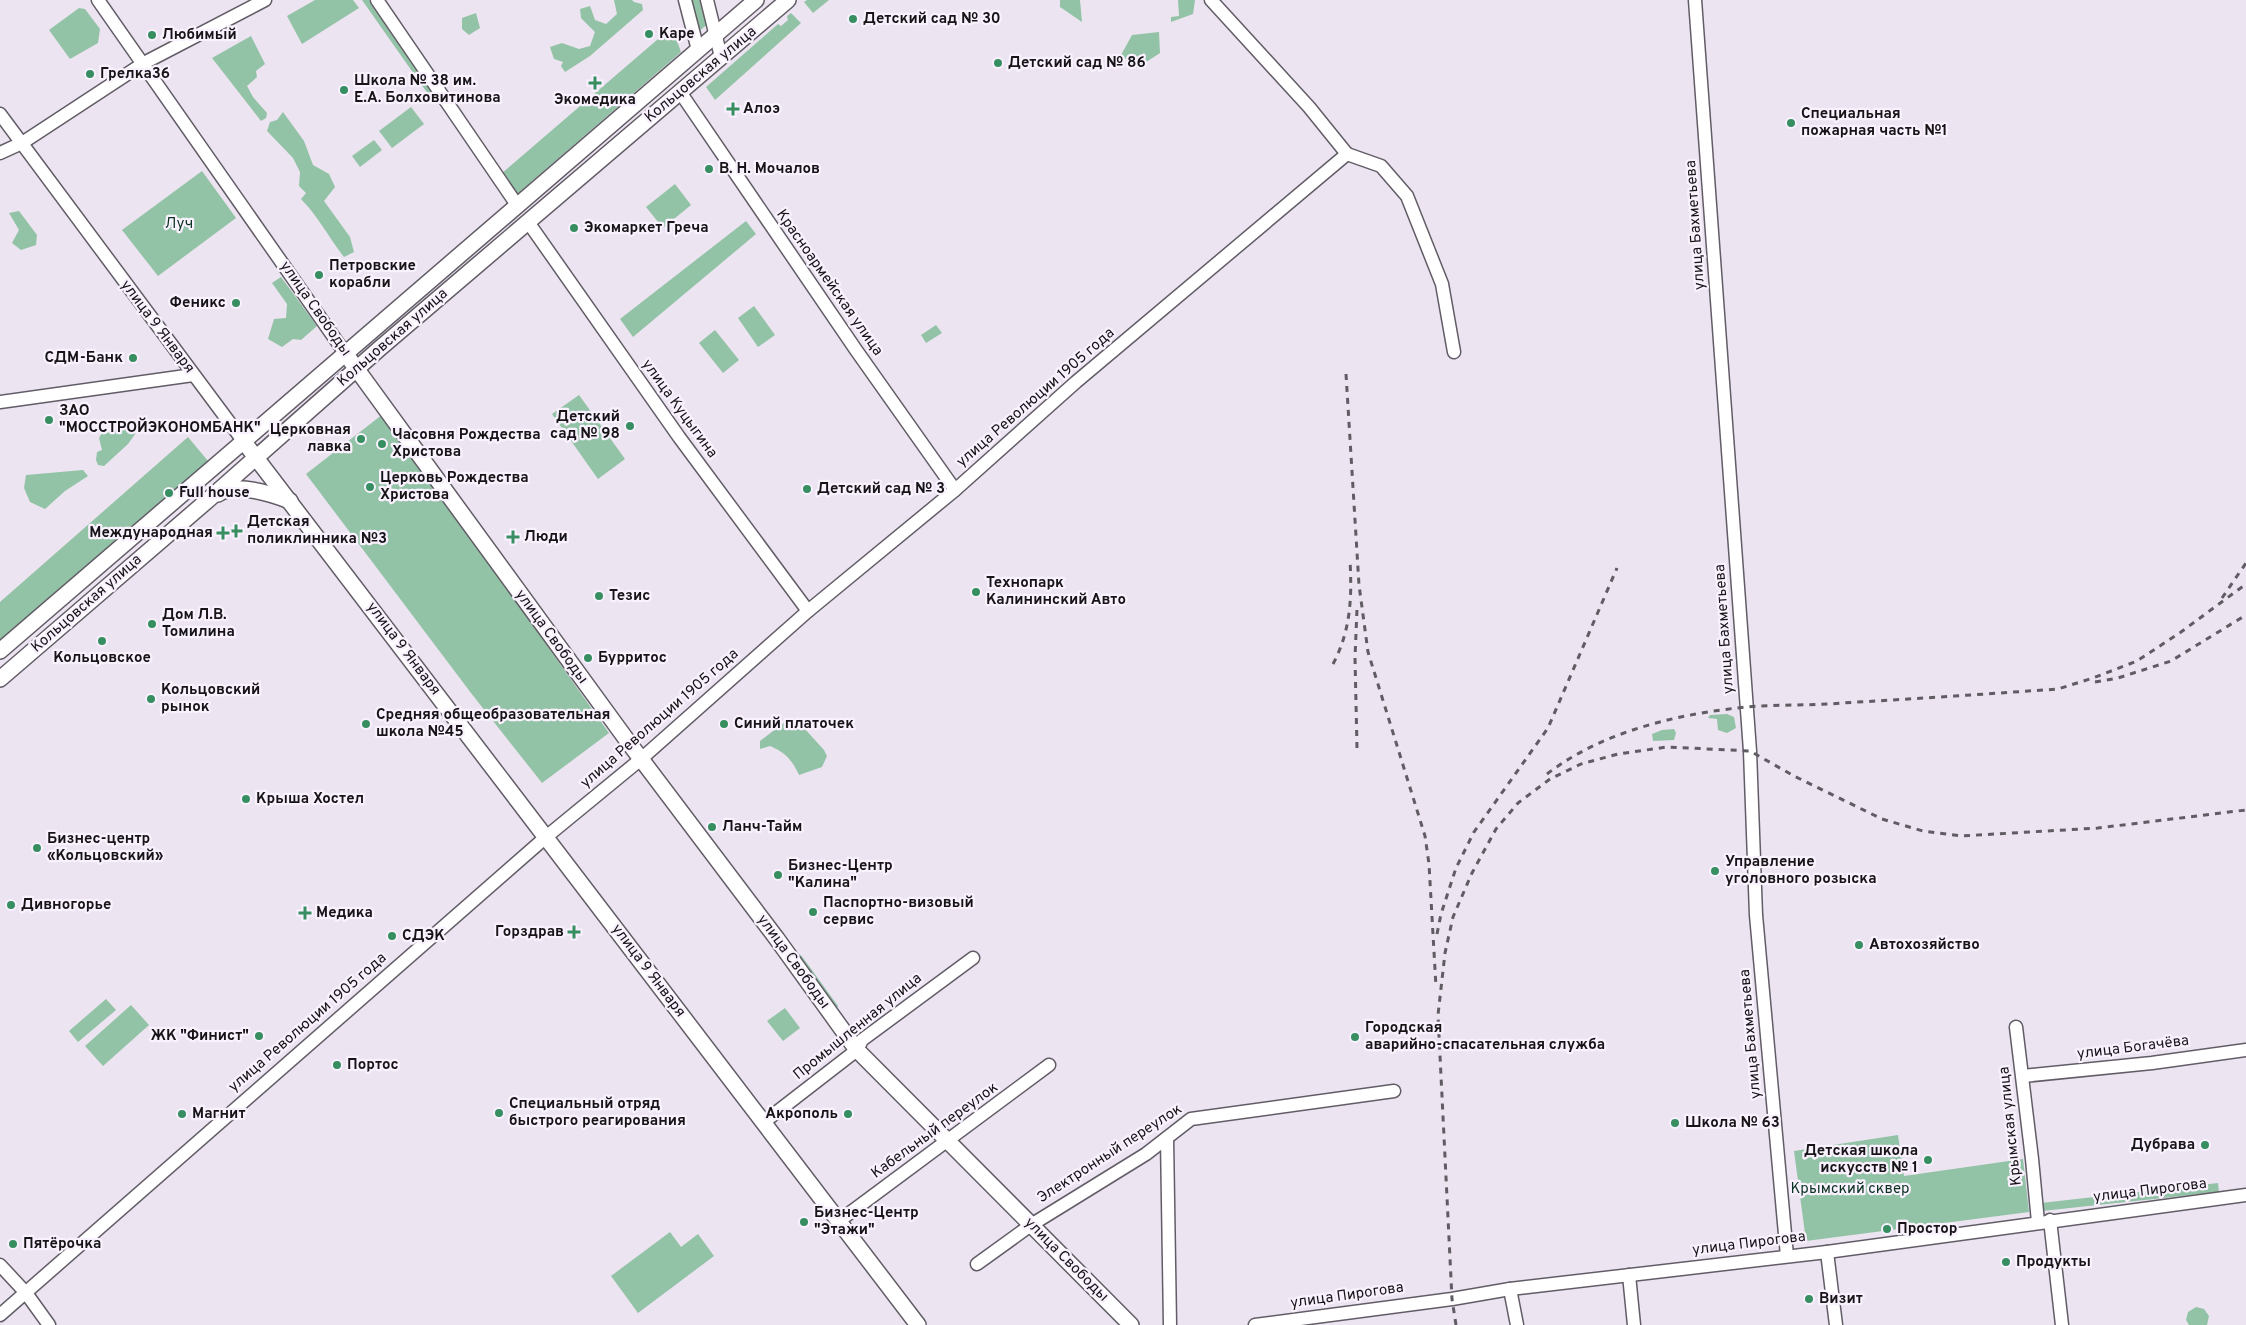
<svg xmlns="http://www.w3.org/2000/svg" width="2246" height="1325" font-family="Overpass,sans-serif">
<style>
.green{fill:#93c3a6}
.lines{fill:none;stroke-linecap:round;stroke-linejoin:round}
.minor-casing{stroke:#625c66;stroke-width:15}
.major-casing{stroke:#625c66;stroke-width:18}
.minor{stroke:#fff;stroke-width:12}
.major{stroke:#fff;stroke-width:15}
.rail{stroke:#605c63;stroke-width:3;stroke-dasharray:6 6;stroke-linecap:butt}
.poi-dot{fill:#378e61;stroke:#f9f2fe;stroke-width:2}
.labels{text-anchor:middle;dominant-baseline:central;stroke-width:4.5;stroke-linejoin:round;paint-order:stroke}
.poi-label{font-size:15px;font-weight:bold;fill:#171418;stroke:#f9f2fe;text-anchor:start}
.street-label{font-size:15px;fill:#171418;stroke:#f9f2fe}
.park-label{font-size:15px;fill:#0a321f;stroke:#f9f2fe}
</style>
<rect width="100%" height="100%" fill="#ece4f1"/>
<g class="green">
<polygon points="315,0 353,0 359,8 302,44 287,16"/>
<polygon points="362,0 369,0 432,91 428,94"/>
<polygon points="614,0 632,0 634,2 642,4 643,10 590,56 565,72 561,66 563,62 554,59 550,47 562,43 579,49 590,46 595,32 581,18 580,9 590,6 595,20 606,24 617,14"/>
<polygon points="690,0 702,0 708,24 699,31"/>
<polygon points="807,0 829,0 813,13 804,2"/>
<polygon points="1060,0 1080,0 1082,22 1060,7"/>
<polygon points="1178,0 1195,0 1193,14 1171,22 1171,17 1179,16"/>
<polygon points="79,8 85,9 100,29 98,43 70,59 49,30"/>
<polygon points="476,13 480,28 469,35 462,29 462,18"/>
<polygon points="791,13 801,23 715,100 706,87 778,24 781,26 788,20 787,16"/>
<polygon points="672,27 681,52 515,196 501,174"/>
<polygon points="1159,32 1160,53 1137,68 1121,55 1132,35"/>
<polygon points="251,36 265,64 256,71 257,77 247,86 253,97 267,113 266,118 261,121 212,58"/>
<polygon points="411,107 424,124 392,148 379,131"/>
<path d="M283,112L304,141L313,165L329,174L335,187L324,201L350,237L354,252L344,257C329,238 318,216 301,199L306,193L299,186L300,172L293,158L267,131L270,122L277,120Z"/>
<polygon points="374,140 382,150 360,167 352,156"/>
<polygon points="202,171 236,218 158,276 122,230"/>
<polygon points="675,184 691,205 663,228 646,207"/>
<polygon points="19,211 37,235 36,245 21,250 12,243 19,230 9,213"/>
<polygon points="746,221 756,234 633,337 620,319"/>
<polygon points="281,277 317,326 301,340 293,339 282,347 268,339 274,319 286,318 287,304 272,283"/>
<polygon points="754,306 775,335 758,347 738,318"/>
<polygon points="936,325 942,333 926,343 921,335"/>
<polygon points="715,330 739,360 723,373 699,343"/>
<polygon points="579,395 625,459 598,479 552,414"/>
<polygon points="383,414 609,733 542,783 471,693 306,474"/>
<path d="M136,427L138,430L128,444L104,466L98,465L96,460L97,452L102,450L99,438L103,431L107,433C117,428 126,429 136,427Z"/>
<polygon points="188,437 208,461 0,641 0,602"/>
<polygon points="83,470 88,476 65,491 45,509 30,502 24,488 26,475"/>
<polygon points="1727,714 1734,717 1736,728 1727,733 1718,730 1717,719 1708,718 1710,715"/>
<path d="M790,718H795L824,750L827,756L822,767L799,775C792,760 785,752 770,746L760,749V741Z"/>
<polygon points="1674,729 1676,733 1674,740 1653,741 1652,734 1662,730"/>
<polygon points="801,955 838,1006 834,1013 795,959"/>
<polygon points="106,999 116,1010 78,1042 69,1031"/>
<polygon points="131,1005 149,1025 103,1066 85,1046"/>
<polygon points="785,1008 800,1028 783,1041 767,1021"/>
<polygon points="1898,1135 1904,1176 2023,1159 2029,1212 1806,1241 1794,1151"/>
<polygon points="2218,1183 2219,1192 2042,1211 2041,1203"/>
<polygon points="670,1232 681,1247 698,1234 714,1256 638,1313 611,1276"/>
<polygon points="2196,1307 2204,1309 2209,1316 2207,1325 2189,1325 2186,1320 2188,1312"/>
</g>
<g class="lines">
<g class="minor-casing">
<g id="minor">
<polyline points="98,0 345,353"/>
<polyline points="377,0 517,205"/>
<polyline points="685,0 698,50"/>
<polyline points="707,0 721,57"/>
<polyline points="1211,0 1309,107 1347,154"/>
<polyline points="1695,0 1750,751 1756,915 1787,1256"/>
<polyline points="680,92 856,350 955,490"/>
<polyline points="0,114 244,442"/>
<polyline points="0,153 22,143 144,63 265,0"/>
<polyline points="1347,154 1381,166 1407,196 1442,284 1454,352"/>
<polyline points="528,222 679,437 808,611"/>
<polyline points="0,402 193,375"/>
<polyline points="2016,1027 2032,1159 2038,1222"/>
<polyline points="2023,1076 2152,1063 2246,1050"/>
<polyline points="764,1122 857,1050 862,1040 973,958"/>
<polyline points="1167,1138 1170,1325"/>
<polyline points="2050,1220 2062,1325"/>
<polyline points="839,1221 1049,1065"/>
<polyline points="1827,1252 1836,1325"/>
<polyline points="977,1264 1031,1225 1146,1154 1191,1119 1394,1091"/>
<polyline points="0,1265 26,1293 49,1325"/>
<polyline points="1629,1275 1634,1325"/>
<polyline points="1510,1289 1517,1325"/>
<polyline points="0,1315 546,837 641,759 808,611 955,490 1076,382 1347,154"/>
<polyline points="1255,1325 1452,1299 1510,1289 1827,1252 2246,1195"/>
</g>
</g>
<g class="major-casing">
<g id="major">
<polyline points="345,353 629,743 777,939 857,1050 1131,1325"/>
<polyline points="244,442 918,1325"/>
<path d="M218,494C235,482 272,494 290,501"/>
<polyline points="0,651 756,0"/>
<polyline points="0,679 208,500 379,349 788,0"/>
</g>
</g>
<use href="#minor" class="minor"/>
<use href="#major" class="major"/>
<g class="rail">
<polyline points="1346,374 1359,585 1368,652 1425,836 1429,864 1436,987"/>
<polyline points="2222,598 2246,563"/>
<path d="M1333,664C1351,630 1352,597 1350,560"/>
<polyline points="2095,682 2118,678 2171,661 2246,615"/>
<polyline points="1357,748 1355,658 1357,609"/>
<path d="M1547,774C1603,731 1678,714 1746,707C1778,704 1810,706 1841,703C1913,699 1986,694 2058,689L2093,678L2137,661L2181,632L2246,584"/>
<polyline points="1437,934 1441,914 1456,868 1474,832 1548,728 1617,568"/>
<polyline points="1456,1325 1452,1299 1438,1015 1445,953 1453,917 1472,873 1496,829 1518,803 1550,779 1581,764 1618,754 1667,747 1750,751 1794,776 1882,819 1923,831 1961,836 2098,828 2246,810"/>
</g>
</g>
<g class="poi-dot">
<circle cx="853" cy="19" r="5"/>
<circle cx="649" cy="34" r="5"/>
<circle cx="152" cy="35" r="5"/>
<circle cx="998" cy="63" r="5"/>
<circle cx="90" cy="74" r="5"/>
<path d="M592.5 75.5h5v5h5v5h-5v5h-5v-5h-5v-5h5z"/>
<circle cx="344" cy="90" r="5"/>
<path d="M730.5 101.5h5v5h5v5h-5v5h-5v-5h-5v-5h5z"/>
<circle cx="1791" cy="123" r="5"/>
<circle cx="709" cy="169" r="5"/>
<circle cx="574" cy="228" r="5"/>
<circle cx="319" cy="275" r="5"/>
<circle cx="236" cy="303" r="5"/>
<circle cx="133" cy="358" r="5"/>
<circle cx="49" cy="420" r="5"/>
<circle cx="630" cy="426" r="5"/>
<circle cx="361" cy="439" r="5"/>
<circle cx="382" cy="444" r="5"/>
<circle cx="370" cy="487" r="5"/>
<circle cx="807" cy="489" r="5"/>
<circle cx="169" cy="493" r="5"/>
<path d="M233.5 523.5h5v5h5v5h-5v5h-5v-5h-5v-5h5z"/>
<path d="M220.5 525.5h5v5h5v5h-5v5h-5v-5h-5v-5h5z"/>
<path d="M510.5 529.5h5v5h5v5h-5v5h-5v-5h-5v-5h5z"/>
<circle cx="976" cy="592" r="5"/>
<circle cx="599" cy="596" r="5"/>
<circle cx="152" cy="624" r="5"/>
<circle cx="102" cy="641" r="5"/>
<circle cx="588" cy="658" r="5"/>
<circle cx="151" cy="699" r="5"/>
<circle cx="366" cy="724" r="5"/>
<circle cx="724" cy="724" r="5"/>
<circle cx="246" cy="799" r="5"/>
<circle cx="712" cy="827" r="5"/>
<circle cx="37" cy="848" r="5"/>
<circle cx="1715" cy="871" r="5"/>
<circle cx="778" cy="875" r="5"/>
<circle cx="11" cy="905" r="5"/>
<circle cx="813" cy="912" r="5"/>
<path d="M302.5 905.5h5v5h5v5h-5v5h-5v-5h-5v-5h5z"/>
<path d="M571.5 924.5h5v5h5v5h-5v5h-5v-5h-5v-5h5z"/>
<circle cx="392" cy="936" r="5"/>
<circle cx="1859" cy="945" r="5"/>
<circle cx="259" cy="1036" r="5"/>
<circle cx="1355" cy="1037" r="5"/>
<circle cx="337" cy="1065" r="5"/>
<circle cx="499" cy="1113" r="5"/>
<circle cx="182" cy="1114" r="5"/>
<circle cx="848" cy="1114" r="5"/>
<circle cx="1675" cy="1123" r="5"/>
<circle cx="2205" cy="1145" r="5"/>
<circle cx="1928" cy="1160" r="5"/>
<circle cx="804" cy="1222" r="5"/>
<circle cx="1887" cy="1229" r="5"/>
<circle cx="13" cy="1244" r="5"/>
<circle cx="2006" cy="1262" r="5"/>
<circle cx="1809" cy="1299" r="5"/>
</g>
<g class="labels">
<g class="poi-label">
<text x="863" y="19">Детский сад № 30</text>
<text x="659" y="34">Каре</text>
<text x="162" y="35">Любимый</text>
<text x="1008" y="63">Детский сад № 86</text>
<text x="100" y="74">Грелка36</text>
<text x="354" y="81">Школа № 38 им.<tspan x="354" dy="17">Е.А. Болховитинова</tspan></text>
<text x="595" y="100" text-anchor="middle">Экомедика</text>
<text x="743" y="109">Алоэ</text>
<text x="1801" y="114">Специальная<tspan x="1801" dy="17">пожарная часть №1</tspan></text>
<text x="719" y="169">В. Н. Мочалов</text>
<text x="584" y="228">Экомаркет Греча</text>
<text x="329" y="266">Петровские<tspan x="329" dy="17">корабли</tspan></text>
<text x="226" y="303" text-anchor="end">Феникс</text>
<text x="123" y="358" text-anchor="end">СДМ-Банк</text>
<text x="59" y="411">ЗАО<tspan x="59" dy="17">"МОССТРОЙЭКОНОМБАНК"</tspan></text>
<text x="620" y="417" text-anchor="end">Детский<tspan x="620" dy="17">сад № 98</tspan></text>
<text x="351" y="430" text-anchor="end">Церковная<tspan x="351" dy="17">лавка</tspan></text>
<text x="392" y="435">Часовня Рождества<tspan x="392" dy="17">Христова</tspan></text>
<text x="380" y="478">Церковь Рождества<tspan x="380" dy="17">Христова</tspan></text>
<text x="817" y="489">Детский сад № 3</text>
<text x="179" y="493">Full house</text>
<text x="247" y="522">Детская<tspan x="247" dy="17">поликлинника №3</tspan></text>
<text x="213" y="533" text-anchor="end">Международная</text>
<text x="524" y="537">Люди</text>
<text x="986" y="583">Технопарк<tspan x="986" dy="17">Калининский Авто</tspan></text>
<text x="609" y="596">Тезис</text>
<text x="162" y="615">Дом Л.В.<tspan x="162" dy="17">Томилина</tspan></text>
<text x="102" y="658" text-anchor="middle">Кольцовское</text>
<text x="598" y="658">Бурритос</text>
<text x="161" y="690">Кольцовский<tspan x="161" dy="17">рынок</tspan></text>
<text x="376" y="715">Средняя общеобразовательная<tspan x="376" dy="17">школа №45</tspan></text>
<text x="734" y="724">Синий платочек</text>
<text x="256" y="799">Крыша Хостел</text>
<text x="722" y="827">Ланч-Тайм</text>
<text x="47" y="839">Бизнес-центр<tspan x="47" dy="17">«Кольцовский»</tspan></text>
<text x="1725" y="862">Управление<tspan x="1725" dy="17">уголовного розыска</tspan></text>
<text x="788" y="866">Бизнес-Центр<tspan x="788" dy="17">"Калина"</tspan></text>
<text x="823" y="903">Паспортно-визовый<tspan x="823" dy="17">сервис</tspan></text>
<text x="21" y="905">Дивногорье</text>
<text x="316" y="913">Медика</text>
<text x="564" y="932" text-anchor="end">Горздрав</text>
<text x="402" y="936">СДЭК</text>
<text x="1869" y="945">Автохозяйство</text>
<text x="1365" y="1028">Городская<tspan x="1365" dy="17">аварийно-спасательная служба</tspan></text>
<text x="249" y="1036" text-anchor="end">ЖК "Финист"</text>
<text x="347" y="1065">Портос</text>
<text x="509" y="1104">Специальный отряд<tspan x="509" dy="17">быстрого реагирования</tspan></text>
<text x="192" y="1114">Магнит</text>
<text x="838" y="1114" text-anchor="end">Акрополь</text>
<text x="1685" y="1123">Школа № 63</text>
<text x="2195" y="1145" text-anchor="end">Дубрава</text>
<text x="1918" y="1151" text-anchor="end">Детская школа<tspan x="1918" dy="17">искусств № 1</tspan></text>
<text x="814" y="1213">Бизнес-Центр<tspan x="814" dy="17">"Этажи"</tspan></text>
<text x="1897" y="1229">Простор</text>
<text x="23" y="1244">Пятёрочка</text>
<text x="2016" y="1262">Продукты</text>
<text x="1819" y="1299">Визит</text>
</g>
<g class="street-label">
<text transform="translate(701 75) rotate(-40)">Кольцовская улица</text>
<text transform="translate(1696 225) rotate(-94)">улица Бахметьева</text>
<text transform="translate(829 283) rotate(55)">Красноармейская улица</text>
<text transform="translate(315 309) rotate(55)">улица Свободы</text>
<text transform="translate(157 327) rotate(53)">улица 9 Января</text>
<text transform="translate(393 338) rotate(-41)">Кольцовская улица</text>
<text transform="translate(1036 398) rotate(-41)">улица Революции 1905 года</text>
<text transform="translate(679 409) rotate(54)">улица Куцыгина</text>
<text transform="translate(87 604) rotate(-41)">Кольцовская улица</text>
<text transform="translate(1725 629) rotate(-94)">улица Бахметьева</text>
<text transform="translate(551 637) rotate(54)">улица Свободы</text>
<text transform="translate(403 649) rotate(53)">улица 9 Января</text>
<text transform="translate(660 719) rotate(-41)">улица Революции 1905 года</text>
<text transform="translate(793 962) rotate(54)">улица Свободы</text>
<text transform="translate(648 971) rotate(53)">улица 9 Января</text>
<text transform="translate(308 1023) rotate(-41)">улица Революции 1905 года</text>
<text transform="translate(858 1027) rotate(-39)">Промышленная улица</text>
<text transform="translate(1751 1034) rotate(-95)">улица Бахметьева</text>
<text transform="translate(2133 1048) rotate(-7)">улица Богачёва</text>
<text transform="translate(2011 1126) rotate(-96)">Крымская улица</text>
<text transform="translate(935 1131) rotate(-36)">Кабельный переулок</text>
<text transform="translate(1110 1154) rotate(-33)">Электронный переулок</text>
<text transform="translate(2150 1191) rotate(-7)">улица Пирогова</text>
<text transform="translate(1749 1244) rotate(-7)">улица Пирогова</text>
<text transform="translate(1066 1260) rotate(45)">улица Свободы</text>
<text transform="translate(1347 1296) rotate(-8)">улица Пирогова</text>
</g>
<g class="park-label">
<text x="179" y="224">Луч</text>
<text x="1850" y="1189">Крымский сквер</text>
</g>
</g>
</svg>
